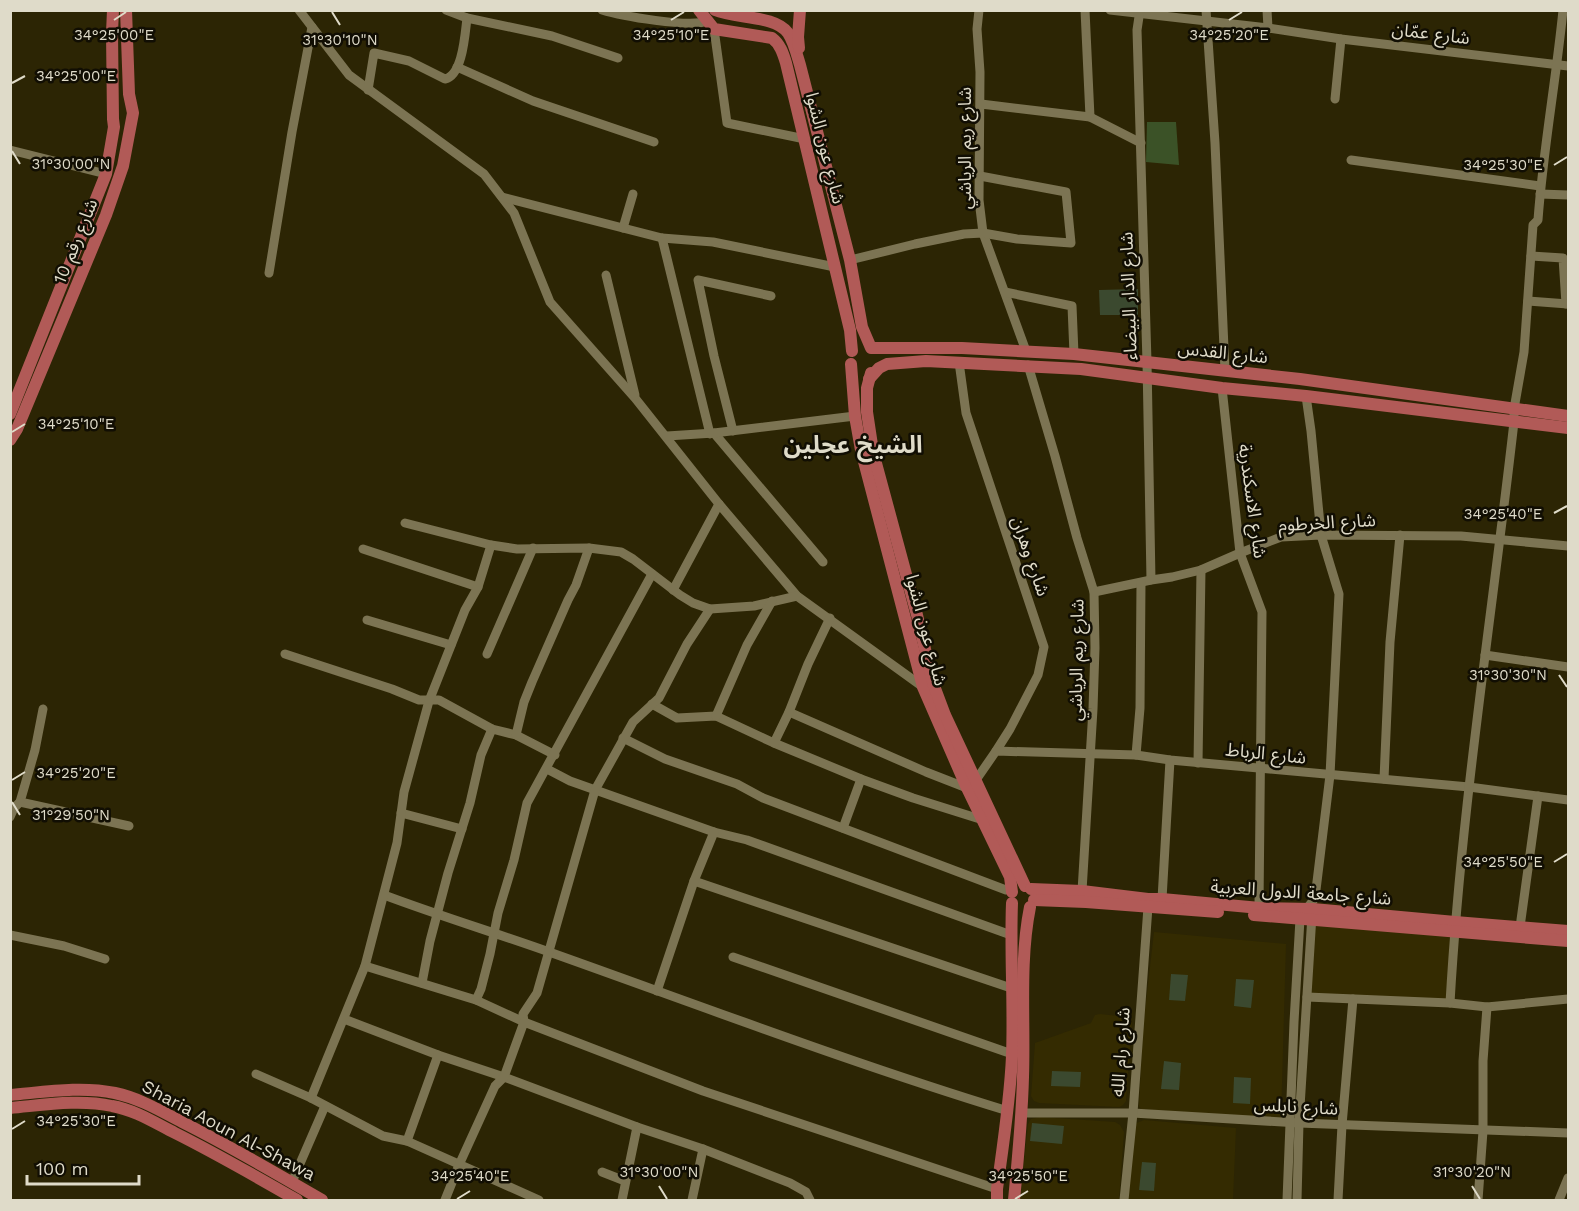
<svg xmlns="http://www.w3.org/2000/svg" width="1579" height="1211" font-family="'Work Sans','Noto Sans Arabic',sans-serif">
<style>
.built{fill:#342b01}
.green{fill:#3b492f}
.forest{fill:#3b5227}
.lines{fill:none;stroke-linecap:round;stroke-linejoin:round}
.minor{stroke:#7c7453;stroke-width:9}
.major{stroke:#b15a57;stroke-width:12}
.ticks{fill:none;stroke:#dfdbc9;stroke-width:2}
.labels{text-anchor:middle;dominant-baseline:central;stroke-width:5;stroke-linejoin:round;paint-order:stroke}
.street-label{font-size:18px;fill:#dfdbc9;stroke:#110e03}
.district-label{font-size:24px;font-weight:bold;fill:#dfdbc9;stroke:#110e03}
.ticks-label{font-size:15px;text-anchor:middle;fill:#dfdbc9;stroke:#110e03;stroke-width:5;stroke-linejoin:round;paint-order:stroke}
</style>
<rect width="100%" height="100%" fill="#2c2504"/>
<g class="built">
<polygon points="1314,924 1450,936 1446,1000 1304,993"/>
<polygon points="1154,932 1286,944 1281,1119 1141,1109 1139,1106 1143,1028"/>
<polygon points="1100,1014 1128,1017 1132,1020 1126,1101 1123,1105 1119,1107 1039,1103 1034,1101 1031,1096 1035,1043 1091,1023 1095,1015"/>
<polygon points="1040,1117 1115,1122 1120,1125 1124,1132 1119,1200 1020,1200 1028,1124 1031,1119"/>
<polygon points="1144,1120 1236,1128 1233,1200 1127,1200 1134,1124"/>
</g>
<g class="green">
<polygon points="1138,289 1138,315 1100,315 1099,290"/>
<polygon points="1171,974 1188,975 1185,1001 1169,1000"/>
<polygon points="1236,979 1254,980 1251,1008 1234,1006"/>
<polygon points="1164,1061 1181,1063 1179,1090 1161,1089"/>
<polygon points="1052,1071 1081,1072 1080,1087 1051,1086"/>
<polygon points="1234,1077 1251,1078 1250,1104 1233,1103"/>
<polygon points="1032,1123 1064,1126 1062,1144 1030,1141"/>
<polygon points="1142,1162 1156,1163 1154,1191 1139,1190"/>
</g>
<polygon class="forest" points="1147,122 1176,122 1179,165 1146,162"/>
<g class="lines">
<g class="minor">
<polyline points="299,10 349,75 484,174 514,213 550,302 635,398 719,504 797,596 923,687"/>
<polyline points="446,10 467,18 552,36 618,58"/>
<path d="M602,10C621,16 690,28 707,21"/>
<polyline points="979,10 977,29 980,72 979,200 983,233 1026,351"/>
<polyline points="1085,10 1090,117"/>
<polyline points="1110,10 1268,28 1341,39 1568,66"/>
<polyline points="1140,10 1137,30 1147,362 1151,580"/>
<polyline points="1206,10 1215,143 1225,371"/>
<polyline points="1267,10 1268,28"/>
<polyline points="714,29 727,123 805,139"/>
<polyline points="457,67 533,101 654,142"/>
<path d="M368,90L374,53L409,61L445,79C463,75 465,33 467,18"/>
<polyline points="1335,99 1341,39"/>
<polyline points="981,104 1090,117 1141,143"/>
<polyline points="10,150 106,174"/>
<polyline points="1351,160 1540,186"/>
<polyline points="1540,194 1568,195"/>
<polyline points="502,197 662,238 713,242 835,267"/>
<polyline points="623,228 633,194"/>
<polyline points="662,238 710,434"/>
<polyline points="1531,256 1563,258 1566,304"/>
<polyline points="850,260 915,244 964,234 983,233 1017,239 1071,243 1066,192 980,176"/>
<polyline points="269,273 292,132 312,27"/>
<polyline points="606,275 635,395"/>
<polyline points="1005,292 1072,306 1074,354"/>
<polyline points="1528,301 1568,304"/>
<polyline points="959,362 966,413 1044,647 1038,675 1010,729 996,751"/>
<polyline points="1028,365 1055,456 1077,538 1094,592 1095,648 1093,709 1082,891"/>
<polyline points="1222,388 1240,553 1262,612 1259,905"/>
<polyline points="733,431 714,356 698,280 771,296"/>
<polyline points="714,433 823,562"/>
<polyline points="667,436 714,433 855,416"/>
<polyline points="405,523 491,545 517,549 589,548 621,552 633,559 680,595 693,603 710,609 754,606 797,596"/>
<polyline points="363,549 478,587"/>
<polyline points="673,590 719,504"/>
<polyline points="1094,592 1151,580 1172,577 1201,570 1240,553 1281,537 1321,535 1461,536 1568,546"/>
<polyline points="367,620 451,645"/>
<polyline points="285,654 392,689 419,700 439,700 492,729 516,735 555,755"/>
<polyline points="487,654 533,548"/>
<polyline points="1485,655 1568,667"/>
<polyline points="652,704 677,718 716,716 774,743 861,779 913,798 983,820"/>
<polyline points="43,709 35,750 20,802 129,826"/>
<polyline points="789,712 926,772 967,788"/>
<polyline points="716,716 747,645 772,601"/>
<polyline points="516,735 524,702 532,682 568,600 576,585 589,548"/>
<polyline points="623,738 665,759 737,784 763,798 1006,890"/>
<polyline points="774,743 789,712 808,664 830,618"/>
<polyline points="1136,755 1140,708 1141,583"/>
<polyline points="1198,763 1201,570"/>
<polyline points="547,769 570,781 714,832 747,840 1011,935"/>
<polyline points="1384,779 1390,642 1400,535"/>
<polyline points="976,780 996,751 1136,755 1170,760 1469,787 1568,800"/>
<polyline points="401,813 462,829"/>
<polyline points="10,817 14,808 20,802"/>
<polyline points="843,828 861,779"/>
<polyline points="694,881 1011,988"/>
<path d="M384,895C440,916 496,933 552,953C704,1007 854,1064 1008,1111"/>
<polyline points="1162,899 1170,760"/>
<polyline points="1520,927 1538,796"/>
<polyline points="10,935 64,946 105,959"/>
<polyline points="733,957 1012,1054"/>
<polyline points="365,966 476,1000 524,1022 523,1014 537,993 595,790 633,722 659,698 687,644 710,609"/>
<polyline points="422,983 430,941 448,873 470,803 481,755 492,729"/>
<polyline points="657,991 694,881 714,832"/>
<polyline points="1307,997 1450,1003 1487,1007 1568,999"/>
<polyline points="476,1000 481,989 490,954 498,913 514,860 527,803 652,574"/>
<path d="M1450,1003C1461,809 1492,616 1514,422V409L1524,352L1533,225L1538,220C1543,150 1556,81 1563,10"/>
<polyline points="344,1019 438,1055"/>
<polyline points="256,1074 311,1098 383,1136 407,1141 539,1200"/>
<polyline points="311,1098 365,966 397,843 404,792 429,701 465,610 478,587 491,545"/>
<polyline points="1021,1113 1133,1113 1299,1123 1568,1133"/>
<polyline points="407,1141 438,1055 504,1077 637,1127 703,1149 790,1183 806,1192 810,1200"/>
<polyline points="602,1172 625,1181"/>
<polyline points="292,1182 325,1106"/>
<polyline points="445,1200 459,1165 495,1086 504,1077 524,1022 703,1091 997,1189"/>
<polyline points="622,1200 637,1127"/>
<polyline points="692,1200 703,1149"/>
<polyline points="1124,1200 1133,1113 1148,907"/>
<polyline points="1287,1200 1294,1022 1300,919 1305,911 1315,898 1330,775 1339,594 1321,535 1311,431 1306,396"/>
<polyline points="1297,1200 1299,1123 1312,915"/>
<polyline points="1338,1200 1342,1125 1353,999"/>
<polyline points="1478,1200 1483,1131 1483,1061 1487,1007"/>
<polyline points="1559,1200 1568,1178"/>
</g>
<g class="major">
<path d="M699,10L714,29L772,38C780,44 783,53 786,63L850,330L852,351"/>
<path d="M715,10C736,19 775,15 788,33C794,42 797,55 800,65L850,260L862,327L871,348H962L1074,354L1300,379L1568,416"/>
<polyline points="799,48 798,37 800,10"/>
<polyline points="851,364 855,416 861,450 923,687 967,788 1010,877 1012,892"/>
<polyline points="871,373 867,388 867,412 873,452 917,615 933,683 945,715 1025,886"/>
<polyline points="869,379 879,368 887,364 926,361 1081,369 1222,388 1306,396 1568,428"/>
<polyline points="10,414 106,174 114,127 113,119 112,33 113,10"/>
<polyline points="10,440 17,429 106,215 123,166 133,113 129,94 126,10"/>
<polyline points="1031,889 1082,891 1148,899 1162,899 1260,908 1313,909 1455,922 1568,931"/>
<polyline points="1034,900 1086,902 1218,912"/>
<polyline points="1254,915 1568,941"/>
<path d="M10,1095C45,1092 81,1086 115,1093C139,1098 161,1111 182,1122C230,1146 276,1173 322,1200"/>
<path d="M10,1108C44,1105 79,1099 112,1106C135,1110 155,1123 175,1133C217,1154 257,1177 297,1200"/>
<path d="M997,1200V1189C1003,1145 1010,1101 1012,1056C1014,1005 1010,954 1012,903"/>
<path d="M1014,1200C1018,1159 1022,1118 1023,1077C1025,1021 1019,962 1030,907"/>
</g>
</g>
<path class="ticks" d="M332,12L340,25M114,20L126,12M671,20L684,12M1229,20L1242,12M12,83L25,76M12,151L20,164M1554,165L1567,157M12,432L25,424M1554,513L1567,506M1559,675L1567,687M12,780L25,772M12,802L20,815M1554,862L1567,854M12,1129L25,1121M659,1186L667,1199M1472,1186L1480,1199M457,1199L470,1191M1015,1199L1028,1191"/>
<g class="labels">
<g class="street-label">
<text transform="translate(1431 33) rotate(7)">شارع عمّان</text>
<text transform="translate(826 148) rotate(76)">شارع عون الشوا</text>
<text transform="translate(964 148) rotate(-90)">شارع ريم الرياشي</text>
<text transform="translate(75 241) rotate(-68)">شارع رقم 10</text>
<text transform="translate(1128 296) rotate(-92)">شارع الدار البيضاء</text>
<text transform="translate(1223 352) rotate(6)">شارع القدس</text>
<text transform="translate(1253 501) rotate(82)">شارع الاسكندرية</text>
<text transform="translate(1327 522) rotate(-3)">شارع الخرطوم</text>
<text transform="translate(1031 556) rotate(71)">شارع وهران</text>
<text transform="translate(927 630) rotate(75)">شارع عون الشوا</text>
<text transform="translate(1076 660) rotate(-89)">شارع ريم الرياشي</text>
<text transform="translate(1266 753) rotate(6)">شارع الرباط</text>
<text transform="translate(1301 892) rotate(4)">شارع جامعة الدول العربية</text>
<text transform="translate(1120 1052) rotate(-86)">شارع رام الله</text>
<text transform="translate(1296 1106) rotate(3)">شارع نابلس</text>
<text transform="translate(229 1130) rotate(28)">Sharia Aoun Al-Shawa</text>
</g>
<g class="district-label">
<text x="853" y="445">الشيخ عجلين</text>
</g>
</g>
<g class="ticks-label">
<text x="671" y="40">34°25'10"E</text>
<text x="114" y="40">34°25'00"E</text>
<text x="1229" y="40">34°25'20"E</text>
<text x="340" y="45">31°30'10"N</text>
<text x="76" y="81">34°25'00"E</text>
<text x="71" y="169">31°30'00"N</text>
<text x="1503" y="170">34°25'30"E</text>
<text x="76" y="429">34°25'10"E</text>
<text x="1503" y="519">34°25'40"E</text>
<text x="1508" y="680">31°30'30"N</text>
<text x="76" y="778">34°25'20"E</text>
<text x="71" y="820">31°29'50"N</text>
<text x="1503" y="867">34°25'50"E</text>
<text x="76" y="1126">34°25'30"E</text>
<text x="659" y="1177">31°30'00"N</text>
<text x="1472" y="1177">31°30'20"N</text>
<text x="470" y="1181">34°25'40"E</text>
<text x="1028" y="1181">34°25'50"E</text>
</g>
<rect width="1579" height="1211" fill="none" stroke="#dfdbc9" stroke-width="24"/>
<path d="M27 1175v9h112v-9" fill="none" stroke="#dfdbc9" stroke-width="3"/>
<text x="36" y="1175" font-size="18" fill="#dfdbc9" stroke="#110e03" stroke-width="4.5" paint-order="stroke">100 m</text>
</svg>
